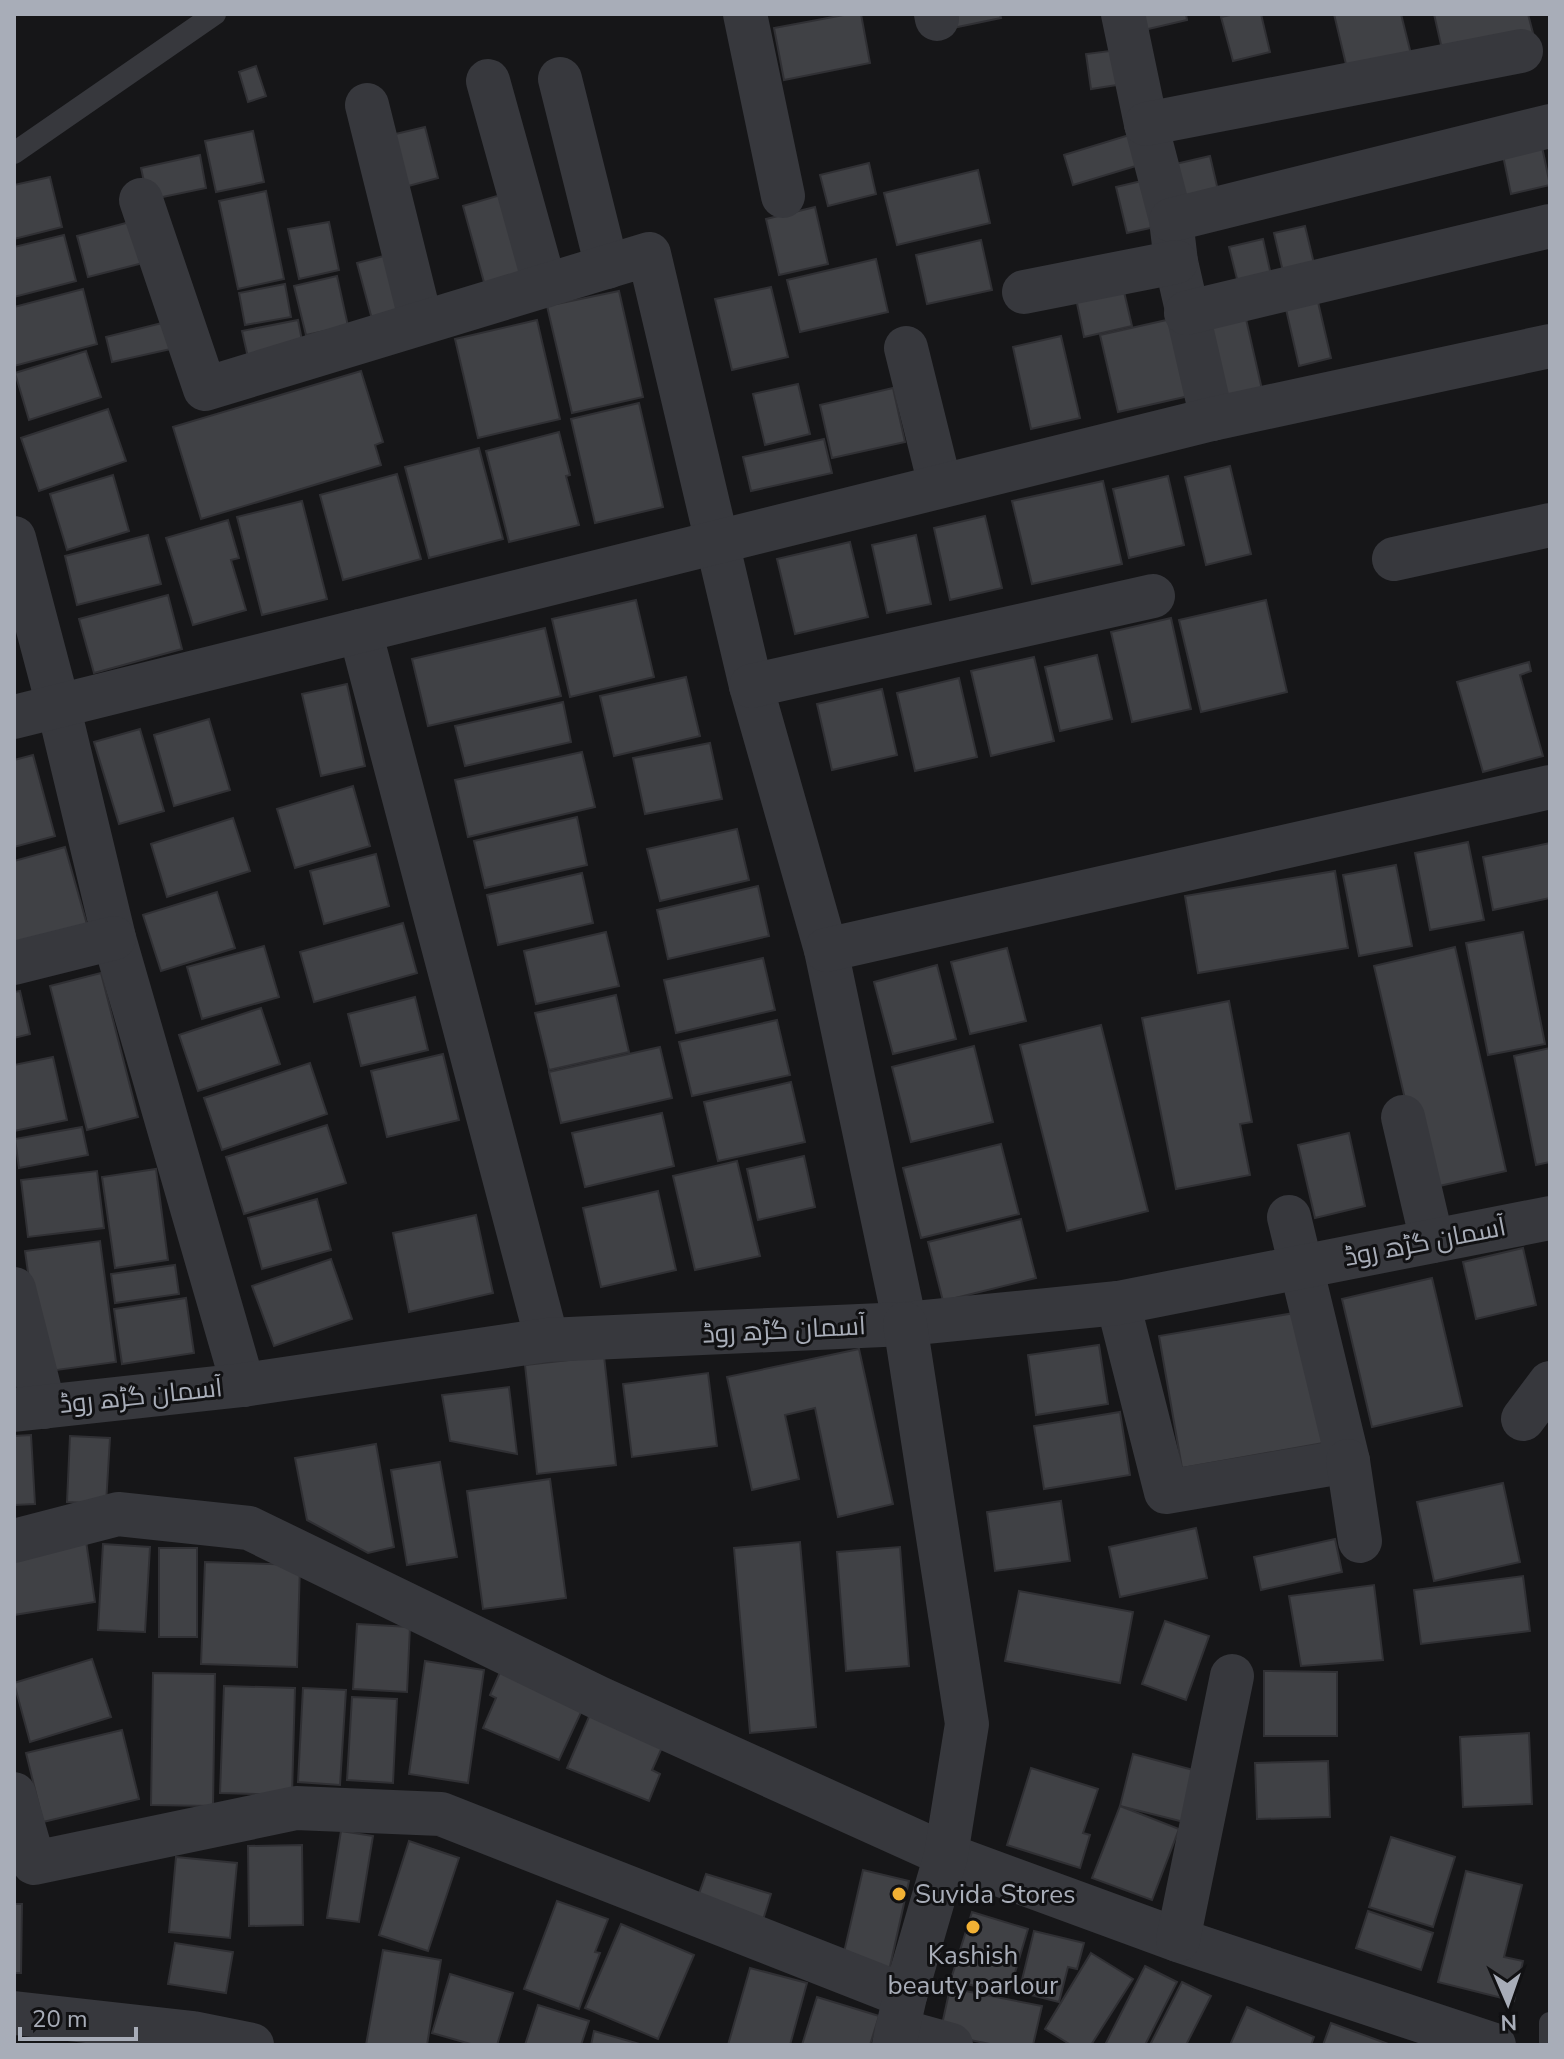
<svg xmlns="http://www.w3.org/2000/svg" width="1564" height="2059" font-family="'Nunito Sans',Cairo,sans-serif">
<style>
.building{fill:#404145;stroke:#303034;stroke-width:2}
.lines{fill:none;stroke-linecap:round;stroke-linejoin:round}
.service{stroke:#37383d;stroke-width:22}
.minor{stroke:#37383d;stroke-width:44}
.tertiary{stroke:#37383d;stroke-width:44}
.poi-dot{fill:#f2b134;stroke:#111113;stroke-width:3}
.labels{text-anchor:middle;dominant-baseline:central;stroke-width:6;stroke-linejoin:round;paint-order:stroke}
.street-label{font-size:26px;fill:#a8adb8;stroke:#111113}
.poi-label{font-size:26px;fill:#a8adb8;stroke:#111113;text-anchor:start}
</style>
<rect width="100%" height="100%" fill="#161618"/>
<g class="building">
<polygon points="849,14 861,14 870,63 784,80 774,28"/>
<polygon points="945,14 1000,14 1001,18 948,29"/>
<polygon points="1140,14 1186,14 1187,20 1144,30"/>
<polygon points="1235,14 1261,14 1270,52 1233,61 1221,17"/>
<polygon points="1334,14 1401,14 1414,66 1350,81"/>
<polygon points="1434,14 1528,14 1534,37 1444,58"/>
<polygon points="1125,49 1130,83 1091,89 1086,54"/>
<polygon points="256,66 266,96 248,102 239,72"/>
<polygon points="425,127 438,178 401,188 387,136"/>
<polygon points="253,131 264,182 216,192 205,141"/>
<polygon points="1139,132 1149,162 1073,185 1064,155"/>
<polygon points="1540,137 1550,185 1511,194 1501,146"/>
<polygon points="200,155 206,188 148,200 141,168"/>
<polygon points="1210,156 1220,199 1181,208 1171,165"/>
<polygon points="869,163 876,194 828,206 820,175"/>
<polygon points="978,170 990,223 897,245 884,193"/>
<polygon points="50,177 62,227 14,239 14,185"/>
<polygon points="1150,179 1160,226 1127,233 1116,187"/>
<polygon points="266,191 284,279 238,289 219,201"/>
<polygon points="511,192 532,273 485,286 463,206"/>
<polygon points="815,207 828,264 779,275 766,219"/>
<polygon points="141,219 151,261 88,277 77,236"/>
<polygon points="329,222 339,270 299,279 288,229"/>
<polygon points="1305,226 1315,268 1284,276 1274,233"/>
<polygon points="64,235 76,281 14,297 14,247"/>
<polygon points="1263,239 1273,284 1240,291 1229,247"/>
<polygon points="981,240 992,290 927,304 916,255"/>
<polygon points="395,253 411,314 373,323 357,263"/>
<polygon points="876,259 888,312 800,332 787,280"/>
<polygon points="337,276 348,326 306,335 294,286"/>
<polygon points="1121,279 1132,326 1084,337 1074,289"/>
<polygon points="285,284 291,317 245,325 239,293"/>
<polygon points="771,287 788,357 732,370 715,299"/>
<polygon points="83,289 97,344 14,366 14,307"/>
<polygon points="1315,289 1331,358 1299,366 1283,296"/>
<polygon points="619,291 643,397 572,413 547,306"/>
<polygon points="1244,310 1263,394 1224,402 1205,319"/>
<polygon points="1171,319 1189,396 1118,412 1100,335"/>
<polygon points="174,320 180,347 112,362 106,337"/>
<polygon points="298,320 304,351 249,362 242,331"/>
<polygon points="537,320 560,419 478,438 455,339"/>
<polygon points="1061,336 1080,418 1031,429 1013,347"/>
<polygon points="86,351 101,397 29,420 15,373"/>
<polygon points="361,371 383,442 375,445 381,465 201,519 173,427"/>
<polygon points="798,384 810,434 765,445 753,394"/>
<polygon points="893,388 905,442 832,458 820,405"/>
<polygon points="639,403 663,507 595,523 571,419"/>
<polygon points="108,409 126,461 39,491 21,438"/>
<polygon points="559,432 570,475 566,476 579,525 509,542 486,451"/>
<polygon points="824,439 832,473 751,491 743,457"/>
<polygon points="479,448 503,539 429,558 405,467"/>
<polygon points="1230,466 1251,554 1206,565 1185,477"/>
<polygon points="397,474 421,559 343,580 320,495"/>
<polygon points="113,475 129,531 67,550 50,494"/>
<polygon points="1168,476 1184,545 1129,558 1113,489"/>
<polygon points="1103,481 1122,564 1032,584 1012,501"/>
<polygon points="302,501 327,599 262,615 237,517"/>
<polygon points="985,516 1002,588 950,600 934,528"/>
<polygon points="228,520 239,558 231,560 246,610 193,625 166,538"/>
<polygon points="148,535 161,584 77,605 65,556"/>
<polygon points="916,535 931,604 887,613 872,545"/>
<polygon points="850,542 868,617 795,634 777,559"/>
<polygon points="168,595 182,649 94,673 79,619"/>
<polygon points="636,600 654,677 570,697 552,619"/>
<polygon points="1266,600 1287,692 1201,712 1179,620"/>
<polygon points="1171,618 1191,709 1132,722 1111,632"/>
<polygon points="545,628 561,696 428,726 412,659"/>
<polygon points="1097,655 1112,719 1060,731 1045,667"/>
<polygon points="1034,657 1054,741 991,756 971,671"/>
<polygon points="1529,662 1531,671 1520,675 1543,756 1483,772 1457,682"/>
<polygon points="686,677 700,736 614,756 600,696"/>
<polygon points="959,678 977,757 915,771 897,693"/>
<polygon points="347,684 365,766 321,776 302,694"/>
<polygon points="882,689 897,755 832,770 817,704"/>
<polygon points="563,702 571,742 465,766 455,726"/>
<polygon points="209,719 230,790 174,806 154,735"/>
<polygon points="140,729 164,811 119,824 94,742"/>
<polygon points="710,743 722,799 645,814 633,758"/>
<polygon points="582,752 595,807 468,837 455,780"/>
<polygon points="33,755 55,836 14,847 14,760"/>
<polygon points="353,786 370,846 295,868 277,809"/>
<polygon points="577,817 587,865 485,888 474,841"/>
<polygon points="233,818 250,871 167,897 151,844"/>
<polygon points="737,829 749,880 660,901 647,849"/>
<polygon points="1468,842 1484,920 1430,930 1415,853"/>
<polygon points="1550,843 1550,898 1493,910 1483,857"/>
<polygon points="65,847 88,928 14,948 14,861"/>
<polygon points="376,854 389,906 324,924 310,871"/>
<polygon points="1396,865 1412,946 1359,956 1343,875"/>
<polygon points="1335,871 1348,948 1198,973 1185,896"/>
<polygon points="582,873 593,923 498,945 487,895"/>
<polygon points="758,886 769,936 668,959 657,910"/>
<polygon points="217,892 235,948 161,971 143,915"/>
<polygon points="403,923 417,973 314,1002 300,952"/>
<polygon points="606,932 619,986 536,1004 524,951"/>
<polygon points="1523,932 1545,1044 1488,1055 1466,943"/>
<polygon points="264,946 279,997 202,1019 187,967"/>
<polygon points="1455,947 1506,1171 1426,1189 1374,966"/>
<polygon points="1007,948 1026,1021 970,1034 951,962"/>
<polygon points="763,958 775,1010 676,1033 664,980"/>
<polygon points="937,965 956,1039 893,1054 874,982"/>
<polygon points="101,973 138,1117 87,1130 50,986"/>
<polygon points="20,991 30,1034 14,1038 14,992"/>
<polygon points="616,995 629,1052 549,1070 535,1013"/>
<polygon points="415,997 428,1050 361,1066 348,1014"/>
<polygon points="1229,1001 1252,1122 1240,1124 1250,1175 1176,1189 1142,1018"/>
<polygon points="261,1008 280,1064 198,1091 179,1035"/>
<polygon points="777,1020 790,1075 692,1096 679,1042"/>
<polygon points="1101,1025 1148,1211 1067,1231 1020,1045"/>
<polygon points="974,1046 993,1122 911,1142 892,1067"/>
<polygon points="660,1047 672,1098 561,1123 549,1072"/>
<polygon points="1550,1048 1550,1162 1536,1165 1514,1056"/>
<polygon points="443,1054 459,1120 387,1137 371,1071"/>
<polygon points="53,1057 67,1120 14,1131 14,1065"/>
<polygon points="310,1063 327,1114 222,1150 204,1098"/>
<polygon points="791,1082 805,1142 718,1161 704,1102"/>
<polygon points="662,1113 674,1166 585,1187 572,1133"/>
<polygon points="327,1125 346,1183 244,1214 226,1157"/>
<polygon points="82,1127 88,1155 19,1168 15,1139"/>
<polygon points="1349,1133 1365,1206 1315,1218 1298,1145"/>
<polygon points="1001,1144 1019,1214 921,1238 903,1168"/>
<polygon points="804,1156 815,1207 758,1220 747,1169"/>
<polygon points="737,1161 760,1256 695,1270 673,1176"/>
<polygon points="156,1169 168,1260 115,1268 102,1177"/>
<polygon points="97,1171 104,1228 28,1237 21,1180"/>
<polygon points="658,1191 676,1270 601,1287 583,1208"/>
<polygon points="317,1199 331,1250 262,1269 248,1218"/>
<polygon points="476,1215 493,1293 409,1312 393,1233"/>
<polygon points="1021,1219 1036,1278 943,1301 928,1242"/>
<polygon points="100,1241 116,1362 42,1372 25,1251"/>
<polygon points="1523,1248 1536,1305 1476,1319 1463,1262"/>
<polygon points="331,1259 352,1319 274,1346 252,1286"/>
<polygon points="175,1265 179,1294 115,1303 111,1274"/>
<polygon points="1432,1278 1462,1406 1372,1427 1342,1299"/>
<polygon points="186,1298 194,1353 122,1364 114,1309"/>
<polygon points="1306,1311 1329,1442 1182,1468 1159,1336"/>
<polygon points="1099,1345 1108,1404 1036,1415 1028,1355"/>
<polygon points="859,1349 893,1504 838,1517 815,1408 785,1415 799,1479 752,1490 727,1377"/>
<polygon points="604,1356 616,1465 537,1474 525,1365"/>
<polygon points="708,1373 717,1446 632,1457 623,1384"/>
<polygon points="509,1387 517,1454 450,1441 442,1395"/>
<polygon points="1120,1412 1130,1475 1044,1489 1034,1426"/>
<polygon points="31,1435 35,1504 14,1505 14,1436"/>
<polygon points="70,1436 110,1438 106,1504 67,1502"/>
<polygon points="376,1444 394,1547 368,1553 307,1520 295,1458"/>
<polygon points="440,1462 457,1557 407,1565 391,1470"/>
<polygon points="550,1479 566,1598 483,1609 467,1491"/>
<polygon points="1503,1483 1520,1562 1434,1581 1417,1502"/>
<polygon points="1061,1501 1070,1561 995,1571 987,1512"/>
<polygon points="1196,1528 1207,1578 1120,1597 1109,1547"/>
<polygon points="1335,1539 1342,1572 1261,1590 1254,1557"/>
<polygon points="86,1541 95,1602 14,1615 14,1552"/>
<polygon points="800,1542 816,1727 750,1733 734,1548"/>
<polygon points="103,1544 150,1547 145,1632 98,1630"/>
<polygon points="900,1547 909,1666 846,1671 837,1552"/>
<rect x="159" y="1548" width="38" height="89"/>
<polygon points="205,1562 300,1565 297,1667 201,1664"/>
<polygon points="1523,1576 1530,1631 1421,1644 1414,1590"/>
<polygon points="1374,1585 1383,1660 1301,1666 1289,1596"/>
<polygon points="1019,1591 1133,1612 1120,1683 1005,1661"/>
<polygon points="1165,1621 1209,1636 1186,1700 1142,1684"/>
<polygon points="357,1624 410,1627 407,1692 353,1689"/>
<polygon points="92,1659 111,1717 30,1742 14,1683"/>
<polygon points="425,1661 484,1670 468,1783 409,1774"/>
<polygon points="1264,1671 1337,1672 1337,1736 1264,1736"/>
<polygon points="500,1672 583,1708 559,1760 483,1728 496,1698 490,1695"/>
<polygon points="153,1673 215,1674 213,1806 151,1805"/>
<polygon points="224,1686 295,1688 292,1795 220,1793"/>
<polygon points="303,1688 346,1690 340,1785 298,1782"/>
<polygon points="352,1697 397,1699 393,1783 347,1780"/>
<polygon points="591,1712 664,1743 652,1770 660,1774 649,1801 567,1768"/>
<polygon points="122,1730 139,1799 43,1822 26,1753"/>
<polygon points="1529,1733 1532,1804 1463,1807 1460,1737"/>
<polygon points="1133,1754 1197,1771 1184,1822 1120,1806"/>
<polygon points="1328,1761 1330,1817 1257,1819 1255,1763"/>
<polygon points="1031,1768 1098,1789 1083,1833 1090,1835 1080,1868 1007,1845"/>
<polygon points="1120,1806 1179,1829 1152,1900 1092,1878"/>
<polygon points="341,1831 373,1836 359,1922 327,1918"/>
<polygon points="1391,1837 1455,1857 1433,1927 1369,1907"/>
<polygon points="409,1841 459,1858 428,1951 379,1935"/>
<polygon points="302,1845 303,1925 249,1926 248,1846"/>
<polygon points="176,1857 237,1863 230,1938 169,1932"/>
<polygon points="863,1870 909,1881 889,1971 842,1961"/>
<polygon points="1466,1871 1522,1885 1504,1957 1523,1961 1514,2001 1438,1982"/>
<polygon points="706,1874 771,1894 762,1923 696,1902"/>
<polygon points="557,1901 608,1919 595,1952 600,1953 579,2009 524,1989"/>
<polygon points="14,1904 22,1904 21,1973 14,1973"/>
<polygon points="1368,1911 1433,1933 1421,1970 1356,1948"/>
<polygon points="972,1912 1028,1929 1008,1996 951,1979"/>
<polygon points="621,1924 694,1955 658,2039 585,2008"/>
<polygon points="1034,1931 1084,1943 1077,1969 1068,1967 1059,2002 1019,1992"/>
<polygon points="175,1943 233,1952 226,1993 168,1984"/>
<polygon points="383,1950 441,1960 427,2045 366,2045"/>
<polygon points="1091,1953 1133,1979 1091,2045 1071,2045 1045,2029"/>
<polygon points="1145,1966 1177,1982 1145,2045 1105,2045"/>
<polygon points="750,1968 807,1983 790,2045 728,2045"/>
<polygon points="450,1974 513,1993 497,2045 474,2045 432,2033"/>
<polygon points="1182,1982 1211,1996 1186,2045 1150,2045"/>
<polygon points="950,1988 1042,2006 1033,2045 995,2045 940,2034"/>
<polygon points="817,1997 879,2016 870,2045 802,2045"/>
<polygon points="538,2005 589,2021 581,2045 525,2045"/>
<polygon points="1247,2007 1314,2037 1311,2045 1230,2045"/>
<polygon points="1331,2023 1391,2045 1323,2045"/>
<polygon points="594,2031 643,2045 591,2045"/>
</g>
<g class="lines">
<g class="service">
<polyline points="14,153 215,14"/>
<polyline points="1550,2045 1550,2023"/>
</g>
<g class="minor">
<polyline points="745,14 783,196"/>
<polyline points="936,14 937,19"/>
<polyline points="1123,14 1146,124 1171,220 1176,262 1212,419"/>
<polyline points="560,79 607,267"/>
<polyline points="488,81 545,286"/>
<polyline points="367,105 421,322"/>
<polyline points="1146,124 1521,51"/>
<polyline points="141,200 205,389 649,254 751,686 826,950 905,1324"/>
<polyline points="1171,220 1550,126"/>
<polyline points="1024,292 1176,262"/>
<polyline points="1186,313 1550,226"/>
<polyline points="906,348 940,485"/>
<polyline points="14,538 58,705 114,938 243,1385"/>
<polyline points="1394,559 1550,525"/>
<polyline points="360,631 547,1340"/>
<polyline points="751,686 1153,596"/>
<polyline points="14,717 1212,419 1550,346"/>
<polyline points="826,950 1550,787"/>
<polyline points="14,963 114,938"/>
<polyline points="1403,1117 1432,1241"/>
<polyline points="14,1289 44,1407"/>
<polyline points="1118,1303 1166,1492 1348,1461 1289,1217"/>
<polyline points="1523,1419 1550,1383"/>
<polyline points="1348,1461 1360,1541"/>
<polyline points="14,1541 118,1514 249,1528 599,1698 946,1855 1178,1940 1494,2045"/>
<polyline points="14,1794 34,1863 296,1808 441,1814 905,1996"/>
<polyline points="1178,1940 1232,1676"/>
<polyline points="14,2013 193,2033 252,2045"/>
<polyline points="897,2030 951,2045"/>
</g>
<g class="tertiary">
<polyline points="14,1410 243,1385 547,1340 905,1324 1118,1303 1550,1218"/>
<polyline points="894,2045 905,1996 946,1855 967,1724 905,1324"/>
</g>
</g>
<g class="poi-dot">
<circle cx="899" cy="1894" r="8"/>
<circle cx="973" cy="1927" r="8"/>
</g>
<g class="labels">
<g class="street-label">
<text transform="translate(1425 1242) rotate(-11)">آسمان گڑھ روڈ</text>
<text transform="translate(784 1330) rotate(-3)">آسمان گڑھ روڈ</text>
<text transform="translate(141 1396) rotate(-6)">آسمان گڑھ روڈ</text>
</g>
<g class="poi-label">
<text x="915" y="1894">Suvida Stores</text>
<text x="973" y="1955" text-anchor="middle">Kashish<tspan x="973" dy="30">beauty parlour</tspan></text>
</g>
</g>
<rect width="1564" height="2059" fill="none" stroke="#a8adb8" stroke-width="32"/>
<g transform="translate(1508 2003) rotate(178)" stroke="#111113" stroke-width="6" paint-order="stroke">
<path d="M0-6L14 30L0 20L-14 30Z" fill="#a8adb8"/>
<text y="-12" font-size="22" font-weight="bold" text-anchor="middle" fill="#a8adb8">N</text>
</g>
<path d="M20 2027v12h116v-12" fill="none" stroke="#a8adb8" stroke-width="4"/>
<text x="32" y="2027" font-size="24" fill="#a8adb8" stroke="#111113" stroke-width="6" paint-order="stroke">20 m</text>
</svg>
